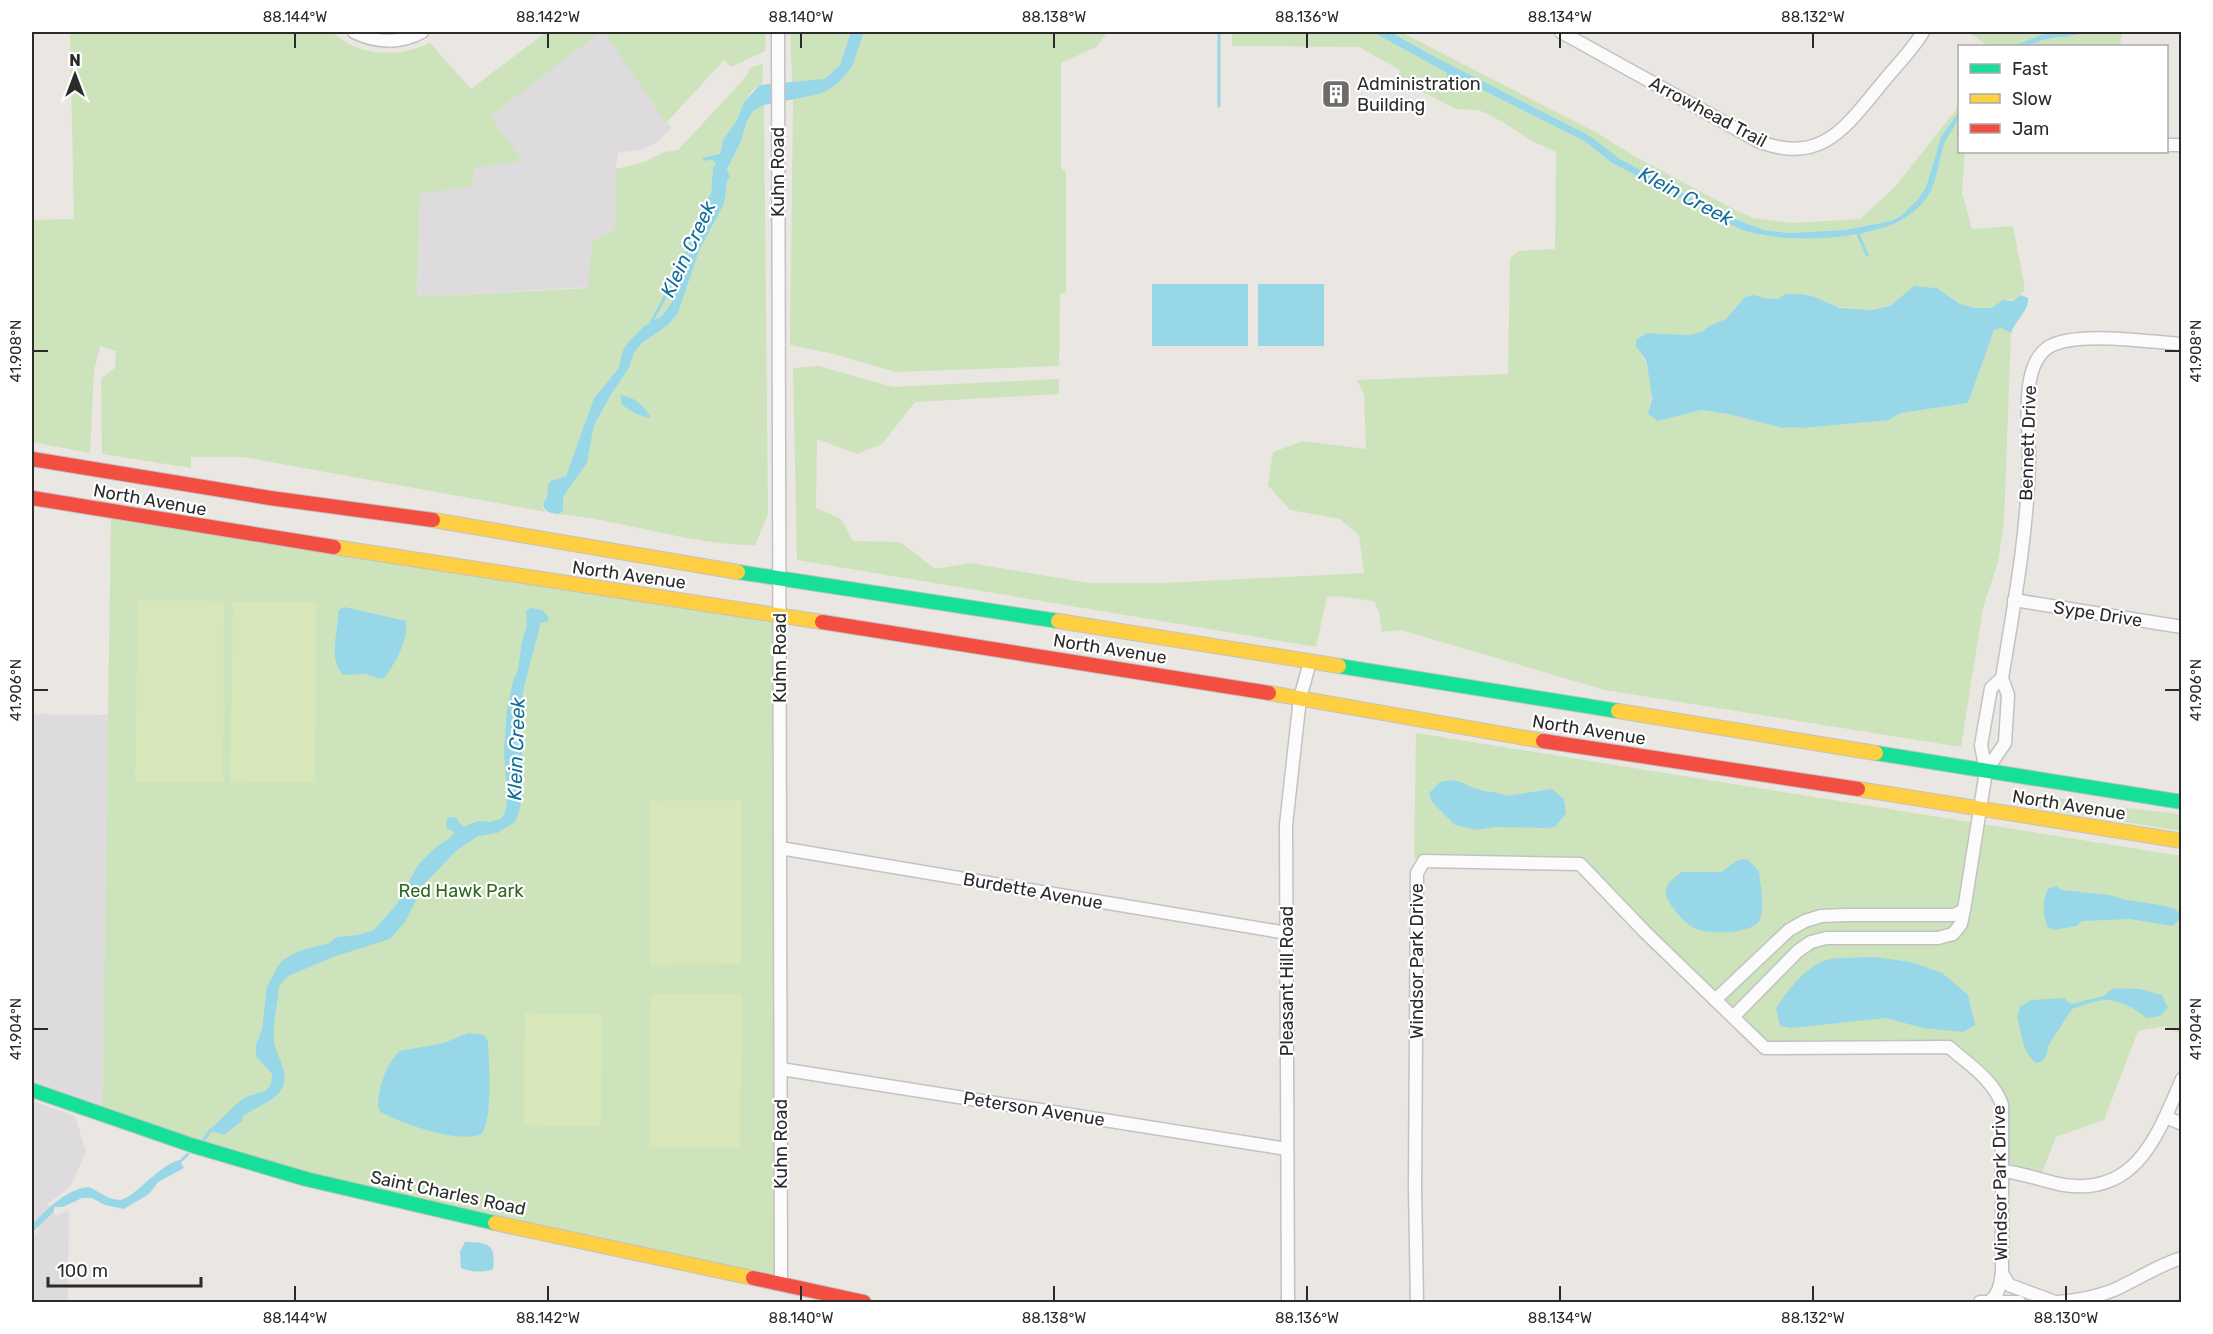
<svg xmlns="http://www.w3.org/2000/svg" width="2213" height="1334" font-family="Rubik,sans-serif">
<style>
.industrial{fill:#dddbdd}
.green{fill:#cde3bc}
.pitch{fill:#d8e7b9}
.water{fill:#97d7e8}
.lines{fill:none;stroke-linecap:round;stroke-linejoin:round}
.stream{stroke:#97d7e8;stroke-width:3}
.street-casing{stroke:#c3c2c2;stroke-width:15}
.fast-casing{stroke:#c3c2c2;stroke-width:16}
.slow-casing{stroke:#c3c2c2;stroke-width:16}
.jam-casing{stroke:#c3c2c2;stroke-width:16}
.street{stroke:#fcfbfb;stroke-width:12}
.fast{stroke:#16e098;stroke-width:14}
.slow{stroke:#ffcf43;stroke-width:14}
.jam{stroke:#f24e42;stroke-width:14}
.ticks{fill:none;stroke:#2b2b2b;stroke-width:2}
.labels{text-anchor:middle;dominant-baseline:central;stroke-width:4.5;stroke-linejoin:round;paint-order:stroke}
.poi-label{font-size:18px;fill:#2b2b2b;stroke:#fff;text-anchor:start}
.street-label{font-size:18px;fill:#2b2b2b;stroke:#fff}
.park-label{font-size:18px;fill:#2f671c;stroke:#fff}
.water-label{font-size:20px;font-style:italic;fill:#116f99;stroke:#fff}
.neatline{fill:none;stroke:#2b2b2b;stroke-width:2}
.ticks-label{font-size:15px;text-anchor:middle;fill:#2b2b2b}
</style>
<rect width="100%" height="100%" fill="#eae6e2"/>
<g class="industrial">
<polygon points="601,32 604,32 671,128 656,143 643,149 618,153 616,169 615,229 592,241 589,287 417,297 420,192 472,187 475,168 523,161 491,116"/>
<polygon points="32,714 108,715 102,1109 32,1085"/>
<polygon points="32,1101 75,1116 86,1152 70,1187 47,1204 56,1216 69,1210 68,1302 32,1302 32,1239 39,1229 32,1223"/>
</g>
<g class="green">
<path d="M70,32H332C359,57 397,58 430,43L471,89L546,32H601L491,116L523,161L475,168L472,187L420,193L417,297L588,288L592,241L615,229L616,169L644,162L664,152L678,150L745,78L751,67L763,64L762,84L752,91L744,102L737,120L723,140L720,155L703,161L712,160L716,163L713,175L709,209L687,259L684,262V265L673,291L672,302L663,315L643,327L623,350L618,369L594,398L566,476L551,481L547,498L543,503V508L547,512L243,457H191V468L102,454L101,378L115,368L116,351L100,346L94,371L90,453L32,442V220L74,219Z"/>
<polygon points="604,32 766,32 765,51 731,67 724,60 666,123"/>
<polygon points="790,32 1108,32 1096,47 1061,63 1061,168 1066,172 1066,292 1060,294 1059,366 895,372 834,354 790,345 793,101"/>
<path d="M1232,32H1401L1597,133L1634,156L1733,209L1753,218L1792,223L1860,219L1895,187L1959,106V111L1941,137L1926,187L1918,199L1901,216L1891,221L1844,230L1789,233L1764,230L1722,214L1620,159L1590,136L1437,58L1396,34L1389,40L1448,74L1449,79L1454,86L1458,80L1469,83L1586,142L1612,163L1738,228L1802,238L1852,235L1877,230L1902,220L1924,201L1940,161L1943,147L1950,132L1959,118L1960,152H1965L1962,192L1972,229L2013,226L2025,289C2019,298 2013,301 2003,300L1993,308H1975L1961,304L1937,288L1914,286C1908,291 1895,303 1888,306C1862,317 1814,300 1786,294L1778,299L1764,298L1754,295L1745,298L1726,319L1709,326L1701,332L1688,335L1647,333L1636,347C1648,362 1656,388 1649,406L1658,421L1701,410L1728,414L1783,428L1793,427L1805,428L1889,420L1901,413L1968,403L1994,329L2001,328L2011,333L2004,522L1998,562L1983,608L1961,747L1605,690L1401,630L1382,632L1379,612L1374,601L1337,596L1327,597L1316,647L797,560L793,368L819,366L893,387L1059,379V394L915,402L882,444L857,454L817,439L816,508L841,519L853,541L900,542L935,569L970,563L1089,583H1164L1364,573L1359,535L1340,519L1290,510L1268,485L1273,452L1303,441L1366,449L1364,395L1357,380L1508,374L1510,258L1519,251L1555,249L1556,152L1530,140L1503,122L1479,110L1456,109L1398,79L1400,70L1359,47L1232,46Z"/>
<polygon points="1968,32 2122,32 2120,46 1988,46"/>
<path d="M764,105L768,514L755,545C689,545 624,520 558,514L563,511V498L567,491L587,463L594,425L612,393L629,368L634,353L642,343L668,325L678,313L699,251L724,204L727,171L741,141L747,121L753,111Z"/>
<polygon points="111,515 777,620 782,1286 296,1178 102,1115"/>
<polygon points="1416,733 2181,856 2181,1034 2165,1026 2138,1031 2104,1120 2056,1137 2041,1175 2008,1168 2009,1104 1993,1080 1953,1045 1767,1044 1580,859 1414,858"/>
<polygon points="2030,794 2118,807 2181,814 2181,831 2029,807 2012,802 2013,795"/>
</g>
<g class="pitch">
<polygon points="138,600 224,601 223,782 135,782"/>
<polygon points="233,602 316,602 315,782 230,781"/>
<polygon points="741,800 741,964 650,965 649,801"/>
<polygon points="651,994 742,994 740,1148 649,1148"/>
<polygon points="525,1013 602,1014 601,1126 524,1125"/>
</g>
<g class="water">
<path d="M851,32H864L853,64L848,72L836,85L820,94L764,105L753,111L747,121L741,141L727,170L730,177L727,181L724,204L699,251L678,313L668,325L642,343L634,353L629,368L612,393L594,425L587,463L567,491L563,498V511L558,514C550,513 544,512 543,503L547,498L548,485L551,481L566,476L594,398L618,369L623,350L628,342L643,327L663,315L672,302L673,291L684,266V262L687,259L694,239L697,237L707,210L710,209L713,168L716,163L712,160L703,161V158L720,154L723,140L737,120L744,102L760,85L825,79L840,65Z"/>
<path d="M1373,32H1391L1437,58L1590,136L1620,159L1722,214L1764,230L1789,233L1844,230L1891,221L1901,216L1918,199L1926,187L1941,137L1959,111C1960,124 1946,135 1943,148C1938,165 1936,186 1925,200C1919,208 1905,219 1896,223C1856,241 1778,244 1738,228L1612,163L1586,142L1469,83L1458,80L1455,82L1454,89L1448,90L1447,73Z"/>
<path d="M2059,32H2085C2073,37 2060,36 2047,39C2035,42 2027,47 2014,46L2041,35Z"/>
<rect x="1152" y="284" width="96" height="62"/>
<rect x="1258" y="284" width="66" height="62"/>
<path d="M1914,286L1937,288L1960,304L1975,308H1992L2003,300L2012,301L2021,295L2028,298C2029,311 2016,319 2011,333L2001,328L1994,330L1968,403L1901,413L1889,420L1804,428L1793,427L1783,428L1728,414L1701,410L1658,421L1648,414L1652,398L1647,364L1644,357L1636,347V340L1647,333L1688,335L1701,332L1709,326L1726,319L1745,297L1754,295L1764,298L1778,299L1786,294H1799L1812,296L1840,308L1871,310L1890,306Z"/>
<path d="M620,395C634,397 643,405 650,416V418L636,414L622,405Z"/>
<path d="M344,607L406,621C409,639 395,664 384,678L379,679L366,674L343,675C328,656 338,635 338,613L339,610Z"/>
<path d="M531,608L542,610L549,618L547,622L540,623C539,633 536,640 534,649C526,678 517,710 518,741C519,746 521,749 522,754C526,771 523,807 515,822L497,833L478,836L457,850L424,884L405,922L390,939L336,956L288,976L279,986C278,1004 272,1024 274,1042C275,1051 281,1059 283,1068C292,1097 260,1104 243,1116L242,1121L224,1135L209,1130C220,1122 236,1102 246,1097C257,1092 273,1095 272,1074L256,1056V1045L262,1030L267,987L278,966L283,960L299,951L329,943L337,937L358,935L374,930L396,905L418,865L437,846L449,839L455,832L446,828L447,820L449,817L457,818L459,823L464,827L478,821L490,822L502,818L506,809L507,794L504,751L507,710L513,681L518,670L522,641L527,626L526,611Z"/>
<path d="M1452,780C1462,781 1471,788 1481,790C1490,793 1498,791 1506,796L1552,789L1564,799L1566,813L1555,827L1547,828L1495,827L1477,830L1455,825L1432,802L1429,793L1440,782Z"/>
<path d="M1742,859L1748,860L1759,871C1760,885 1766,908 1759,921C1752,934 1706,935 1694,928C1684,923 1663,900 1666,889C1668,882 1676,877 1681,872H1721L1735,862Z"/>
<path d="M2056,886L2062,890L2109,895L2126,900L2160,905L2173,908L2181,914V918L2173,926L2130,919L2082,921L2077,926L2053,930L2047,926C2043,913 2042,902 2048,889Z"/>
<path d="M1873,957L1911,962L1942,973L1968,995L1975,1025L1963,1032L1923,1028L1886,1018L1792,1028L1780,1026L1776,1008C1789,989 1807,964 1831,959C1844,957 1859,958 1873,957Z"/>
<path d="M2115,988L2140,989L2162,995L2168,1008L2160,1016L2146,1018C2138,1010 2118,999 2106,1000C2095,1000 2082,1006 2072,1009L2048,1046L2047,1054L2042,1061L2036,1063C2021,1051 2022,1033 2017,1016L2019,1014L2020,1006L2032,1000L2064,998L2071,1004L2104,996L2109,991Z"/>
<path d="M468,1033L484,1035L488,1041C489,1063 493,1115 482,1134C458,1144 403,1124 381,1112L378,1107C378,1089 386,1063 400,1051L444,1043Z"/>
<path d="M179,1160L184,1168L158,1182L149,1194L124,1209L105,1205L92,1198H82L63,1207H54V1211L32,1233V1225C47,1209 66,1189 89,1187C98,1191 108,1200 120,1200C133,1199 158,1166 179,1160Z"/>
<path d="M465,1242C489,1242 496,1245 493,1269C484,1273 469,1272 461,1268L460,1252Z"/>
</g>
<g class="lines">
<g class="stream">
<polyline points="1219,106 1219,32"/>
<polyline points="1857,231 1867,255"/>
<path d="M649,326C662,305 671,283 683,261C694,239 699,214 713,193"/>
<polyline points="202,1142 210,1131 214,1130"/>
<polyline points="179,1163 188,1154"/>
</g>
<g class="street-casing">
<g id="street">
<path d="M354,32C376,43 400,44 422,32"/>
<polyline points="778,32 781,1284"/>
<path d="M1561,32L1758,141C1822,167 1847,125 1883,82C1896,66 1913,49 1923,32"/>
<polyline points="2166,145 2182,145"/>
<polyline points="2014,600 2182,627"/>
<path d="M1986,771L2005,743L2008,695L2002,678C2014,605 2028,531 2029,457C2029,426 2020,368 2047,348C2073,330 2149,342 2182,344"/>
<polyline points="780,848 1287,933"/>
<polyline points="1715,1000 1789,930 1805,921 1821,916 1846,915 1954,915 1964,910"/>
<polyline points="1733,1017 1798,951 1811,942 1826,938 1938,938 1953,934 1961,924 1964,910 1986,771 1981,745 1991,688 2002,678"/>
<polyline points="781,1069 1287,1149"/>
<polyline points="2166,1117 2182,1124"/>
<path d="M2002,1171C2024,1173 2043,1181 2064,1185C2137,1196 2158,1134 2182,1079"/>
<polyline points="2002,1273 2009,1285 2055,1302"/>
<polyline points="1288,1302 1286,825 1300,698 1310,662"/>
<path d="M1417,1302L1415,1188L1417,873L1424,861L1580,864L1645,932L1765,1048L1949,1047C1968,1064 1994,1080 2002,1105V1273C2000,1285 1999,1295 1989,1302"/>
<polyline points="1980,1302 2019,1302"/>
<path d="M2058,1302C2082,1300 2105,1296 2126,1284C2145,1275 2161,1264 2182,1258"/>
</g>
</g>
<g class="fast-casing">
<g id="fast">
<polyline points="738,572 1058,621"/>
<polyline points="1339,666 1618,711"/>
<polyline points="1876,753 2182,802"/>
<polyline points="32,1090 194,1146 306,1179 495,1223"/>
</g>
</g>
<g class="slow-casing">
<g id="slow">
<polyline points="433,520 738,572"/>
<polyline points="334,547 822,622"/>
<polyline points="1058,621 1339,666"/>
<polyline points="1269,693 1543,741"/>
<polyline points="1618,711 1876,753"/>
<polyline points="1858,789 2182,841"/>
<polyline points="495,1223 753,1278"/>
</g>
</g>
<g class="jam-casing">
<g id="jam">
<polyline points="32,459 270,498 433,520"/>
<polyline points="32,498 334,547"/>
<polyline points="822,622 1269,693"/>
<polyline points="1543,741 1858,789"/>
<polyline points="753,1278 864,1302"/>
</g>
</g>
<use href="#street" class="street"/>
<use href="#fast" class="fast"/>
<use href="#slow" class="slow"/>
<use href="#jam" class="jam"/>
</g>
<path class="ticks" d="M295,33V48M548,33V48M801,33V48M1054,33V48M1307,33V48M1560,33V48M1813,33V48M33,351H48M2165,351H2180M33,690H48M2165,690H2180M33,1029H48M2165,1029H2180M295,1286V1301M548,1286V1301M801,1286V1301M1054,1286V1301M1307,1286V1301M1560,1286V1301M1813,1286V1301M2066,1286V1301"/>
<defs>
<g id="building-square" transform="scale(1.5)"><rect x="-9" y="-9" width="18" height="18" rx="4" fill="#6e6c6b" stroke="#fff"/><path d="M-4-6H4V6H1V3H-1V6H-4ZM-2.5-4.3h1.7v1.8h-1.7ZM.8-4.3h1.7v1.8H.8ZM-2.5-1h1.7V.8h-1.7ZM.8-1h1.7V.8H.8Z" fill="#fff"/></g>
</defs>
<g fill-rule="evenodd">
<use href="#building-square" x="1336" y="94"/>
</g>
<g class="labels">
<g class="poi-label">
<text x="1357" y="84">Administration<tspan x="1357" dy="21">Building</tspan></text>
</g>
<g class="street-label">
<text transform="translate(1708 112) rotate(28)">Arrowhead Trail</text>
<text transform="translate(778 172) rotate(-90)">Kuhn Road</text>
<text transform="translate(2028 443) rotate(-88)">Bennett Drive</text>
<text transform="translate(150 500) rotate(10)">North Avenue</text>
<text transform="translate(629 575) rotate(8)">North Avenue</text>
<text transform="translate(2098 614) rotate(9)">Sype Drive</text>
<text transform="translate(1110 649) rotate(9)">North Avenue</text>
<text transform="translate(780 658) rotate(-90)">Kuhn Road</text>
<text transform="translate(1589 730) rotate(9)">North Avenue</text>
<text transform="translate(2069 805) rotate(9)">North Avenue</text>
<text transform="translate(1033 891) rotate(10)">Burdette Avenue</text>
<text transform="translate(1417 961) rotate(-90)">Windsor Park Drive</text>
<text transform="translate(1287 981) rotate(-90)">Pleasant Hill Road</text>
<text transform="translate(1034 1109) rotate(9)">Peterson Avenue</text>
<text transform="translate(781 1144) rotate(-90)">Kuhn Road</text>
<text transform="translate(2000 1183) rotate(-91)">Windsor Park Drive</text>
<text transform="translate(448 1193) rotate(12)">Saint Charles Road</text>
</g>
<g class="park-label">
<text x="461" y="891">Red Hawk Park</text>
</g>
<g class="water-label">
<text transform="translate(1686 196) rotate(28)">Klein Creek</text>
<text transform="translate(688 249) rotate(-65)">Klein Creek</text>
<text transform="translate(516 749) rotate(-88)">Klein Creek</text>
</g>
</g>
<rect width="2213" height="1334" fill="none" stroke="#ffffff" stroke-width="66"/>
<rect x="1958" y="45" width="210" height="108" fill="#ffffff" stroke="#aaaaaa" stroke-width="1.5"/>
<rect x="1970" y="64" width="30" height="9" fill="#16e098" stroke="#aaaaaa" stroke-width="1.5"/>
<text x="2012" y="75" font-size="18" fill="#2b2b2b">Fast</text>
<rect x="1970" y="94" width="30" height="9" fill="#ffcf43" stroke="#aaaaaa" stroke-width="1.5"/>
<text x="2012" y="105" font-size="18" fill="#2b2b2b">Slow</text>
<rect x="1970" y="124" width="30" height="9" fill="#f24e42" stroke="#aaaaaa" stroke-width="1.5"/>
<text x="2012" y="135" font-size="18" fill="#2b2b2b">Jam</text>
<g transform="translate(75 75)" stroke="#ffffff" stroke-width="4.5" paint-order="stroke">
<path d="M0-4.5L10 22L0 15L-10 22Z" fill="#2b2b2b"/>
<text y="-9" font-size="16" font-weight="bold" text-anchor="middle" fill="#2b2b2b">N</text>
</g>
<path d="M48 1277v9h153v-9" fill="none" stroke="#2b2b2b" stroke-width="3"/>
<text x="57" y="1277" font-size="18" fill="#2b2b2b" stroke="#ffffff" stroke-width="4.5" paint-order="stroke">100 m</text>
<rect x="33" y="33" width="2147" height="1268" class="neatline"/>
<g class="ticks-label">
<text x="295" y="22">88.144°W</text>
<text x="548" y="22">88.142°W</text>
<text x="801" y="22">88.140°W</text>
<text x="1054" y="22">88.138°W</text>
<text x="1307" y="22">88.136°W</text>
<text x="1560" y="22">88.134°W</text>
<text x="1813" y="22">88.132°W</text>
<text transform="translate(16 351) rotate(-90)" y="5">41.908°N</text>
<text transform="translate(2196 351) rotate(-90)" y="5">41.908°N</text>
<text transform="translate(16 690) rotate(-90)" y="5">41.906°N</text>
<text transform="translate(2196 690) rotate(-90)" y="5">41.906°N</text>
<text transform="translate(16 1029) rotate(-90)" y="5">41.904°N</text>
<text transform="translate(2196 1029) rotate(-90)" y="5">41.904°N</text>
<text x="295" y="1323">88.144°W</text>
<text x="548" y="1323">88.142°W</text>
<text x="801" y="1323">88.140°W</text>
<text x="1054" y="1323">88.138°W</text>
<text x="1307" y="1323">88.136°W</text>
<text x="1560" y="1323">88.134°W</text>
<text x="1813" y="1323">88.132°W</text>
<text x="2066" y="1323">88.130°W</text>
</g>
</svg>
